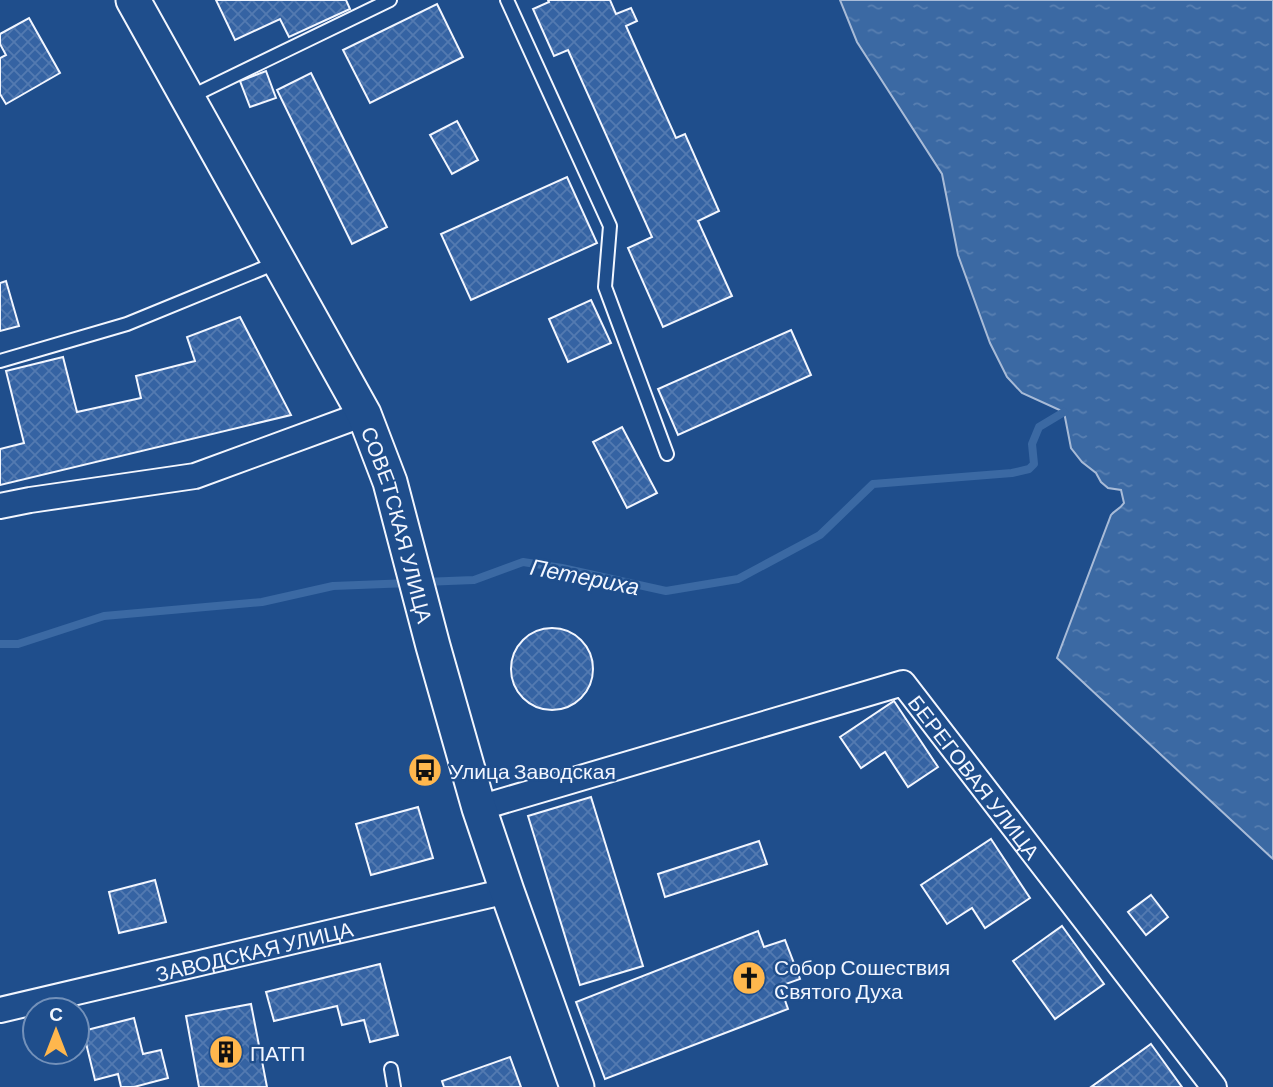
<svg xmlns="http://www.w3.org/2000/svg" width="1273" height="1087" font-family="Barlow,sans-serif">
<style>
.water{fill:url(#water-ripples);stroke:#a8bbd7;stroke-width:2}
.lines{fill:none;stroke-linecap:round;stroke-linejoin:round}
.stream{stroke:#3b69a3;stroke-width:8}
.building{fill:url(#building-cross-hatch);stroke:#f2f6ff;stroke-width:2}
.lane-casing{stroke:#f2f6ff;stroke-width:16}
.street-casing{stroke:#f2f6ff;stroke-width:28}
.secondary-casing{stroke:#f2f6ff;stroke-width:37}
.lane{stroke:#1f4e8c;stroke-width:12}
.street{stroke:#1f4e8c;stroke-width:24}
.secondary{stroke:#1f4e8c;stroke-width:33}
.labels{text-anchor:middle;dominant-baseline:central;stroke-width:5;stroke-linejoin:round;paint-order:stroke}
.street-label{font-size:21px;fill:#f2f6ff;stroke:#1f4e8c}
.poi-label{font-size:21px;fill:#f2f6ff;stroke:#1f4e8c;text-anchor:start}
.water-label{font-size:23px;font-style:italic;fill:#f2f6ff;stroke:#1f4e8c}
</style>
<defs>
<pattern id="water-ripples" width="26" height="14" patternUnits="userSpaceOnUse" patternTransform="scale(1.75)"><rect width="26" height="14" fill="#3b69a3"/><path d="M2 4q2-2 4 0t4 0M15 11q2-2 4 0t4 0" fill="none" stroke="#587fb1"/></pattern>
<pattern id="building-cross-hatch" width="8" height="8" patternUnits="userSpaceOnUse" patternTransform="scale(1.75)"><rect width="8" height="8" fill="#3563a3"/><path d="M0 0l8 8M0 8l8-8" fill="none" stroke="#537ab1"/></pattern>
</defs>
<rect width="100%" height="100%" fill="#1f4e8c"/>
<path class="water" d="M840,0H1273V859L1057,658L1111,515C1115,510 1120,509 1124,503L1121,490L1108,488L1101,482L1096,473L1082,462L1071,448L1064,412L1022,393L1007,377L990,343L958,255L942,174L857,42Z"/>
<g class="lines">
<g class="stream">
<polyline points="423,582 474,580 523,562 562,568 666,591 738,579 820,535 873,484 1012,473 1029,469 1034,464 1032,444 1039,427 1064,412"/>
<polyline points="0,644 18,644 104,616 262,602 333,586 410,583"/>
</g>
</g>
<g class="building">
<polygon points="216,0 346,0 350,9 289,37 280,19 235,40"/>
<polygon points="548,0 610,0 616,14 631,8 637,21 626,26 676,138 685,134 719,211 698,221 732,296 663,327 628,248 652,237 568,50 554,56 533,9 549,2"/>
<polygon points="437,4 463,57 370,103 343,50"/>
<polygon points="29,18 60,73 6,104 0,94 0,58 6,55 0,44 0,34"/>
<polygon points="266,71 276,98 250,107 240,81"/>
<polygon points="311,73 387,227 352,244 277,90"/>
<polygon points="457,121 478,160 452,174 430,135"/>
<polygon points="567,177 597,243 471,300 441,234"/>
<polygon points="6,281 19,326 0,331 0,283"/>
<polygon points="591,300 611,343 568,362 549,319"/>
<polygon points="240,317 291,415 0,485 0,449 24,443 6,371 63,357 77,412 141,398 136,376 195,361 187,337"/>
<polygon points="791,330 811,375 678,435 658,389"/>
<polygon points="622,427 657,493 627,508 593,442"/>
<circle cx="552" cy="669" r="41"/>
<polygon points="894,701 938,767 908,787 885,752 861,768 840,737"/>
<polygon points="591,797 643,966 580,985 528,816"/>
<polygon points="418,807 433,858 371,875 356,824"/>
<polygon points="991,839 1030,898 985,928 972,908 947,924 921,885"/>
<polygon points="759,841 767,864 665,897 658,874"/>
<polygon points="155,880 166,922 119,933 109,892"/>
<polygon points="1151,895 1168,917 1146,935 1128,912"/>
<polygon points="1062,926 1104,984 1055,1019 1013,961"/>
<polygon points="758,931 764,947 785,940 800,979 780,986 788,1009 605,1079 576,1002"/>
<polygon points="380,964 398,1035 370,1042 364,1020 342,1025 337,1006 274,1021 266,992"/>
<polygon points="251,1004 267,1087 199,1087 186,1016"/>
<polygon points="134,1018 143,1054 161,1050 168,1078 134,1087 121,1087 118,1074 95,1080 83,1031"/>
<polygon points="1151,1044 1182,1087 1091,1087"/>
<polygon points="510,1057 521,1087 444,1087 442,1081"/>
</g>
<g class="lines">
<g class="lane-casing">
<g id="lane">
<polyline points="507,0 610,226 605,287 667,454"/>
<polyline points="188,98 390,0"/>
<polyline points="0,361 127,324 276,263"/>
<polyline points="391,1069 394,1087"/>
</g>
</g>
<g class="street-casing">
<g id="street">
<polyline points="0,506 30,500 195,476 364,414"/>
<path id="s1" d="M479,808L903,683L1214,1087"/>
<path id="s2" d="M0,1010L507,891"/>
</g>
</g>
<g class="secondary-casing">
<g id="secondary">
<path id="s3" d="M133,0L364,414L390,482L433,646L479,808L507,891L577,1087"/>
</g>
</g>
<use href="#lane" class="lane"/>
<use href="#street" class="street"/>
<use href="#secondary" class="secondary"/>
</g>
<defs>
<g id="bus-disc" transform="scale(1.75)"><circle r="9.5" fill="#ffb74d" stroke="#1f4e8c"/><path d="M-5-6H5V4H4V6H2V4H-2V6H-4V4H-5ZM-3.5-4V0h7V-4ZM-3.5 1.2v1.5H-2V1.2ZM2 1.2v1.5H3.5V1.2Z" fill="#111"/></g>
<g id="church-disc" transform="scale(1.75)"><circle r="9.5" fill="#ffb74d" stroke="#1f4e8c"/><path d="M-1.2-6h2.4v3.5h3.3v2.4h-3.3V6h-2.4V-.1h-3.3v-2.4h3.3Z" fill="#111"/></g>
<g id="building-disc" transform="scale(1.75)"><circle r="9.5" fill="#ffb74d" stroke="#1f4e8c"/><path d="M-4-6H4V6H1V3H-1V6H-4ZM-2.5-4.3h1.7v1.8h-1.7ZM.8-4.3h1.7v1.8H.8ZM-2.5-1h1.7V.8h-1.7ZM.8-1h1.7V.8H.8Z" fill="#111"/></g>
</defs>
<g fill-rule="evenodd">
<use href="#bus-disc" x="425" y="770"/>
<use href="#church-disc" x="749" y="978"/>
<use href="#building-disc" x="226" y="1052"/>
</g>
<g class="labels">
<g class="street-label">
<text stroke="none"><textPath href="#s3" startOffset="590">СОВЕТСКАЯ УЛИЦА</textPath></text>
<text stroke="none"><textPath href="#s1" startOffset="560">БЕРЕГОВАЯ УЛИЦА</textPath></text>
<text stroke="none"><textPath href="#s2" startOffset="261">ЗАВОДСКАЯ УЛИЦА</textPath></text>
</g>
<g class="poi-label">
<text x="450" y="770">Улица Заводская</text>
<text x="774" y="966">Собор Сошествия<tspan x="774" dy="24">Святого Духа</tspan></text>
<text x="250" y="1052">ПАТП</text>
</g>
<g class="water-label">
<text transform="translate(585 576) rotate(11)">Петериха</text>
</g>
</g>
<g transform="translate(56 1031)"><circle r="33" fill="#1f4e8c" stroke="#7391ba" stroke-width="2"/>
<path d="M0-5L12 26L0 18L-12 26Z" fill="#ffb74d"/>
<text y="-10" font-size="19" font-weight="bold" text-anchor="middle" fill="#f2f6ff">С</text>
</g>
</svg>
